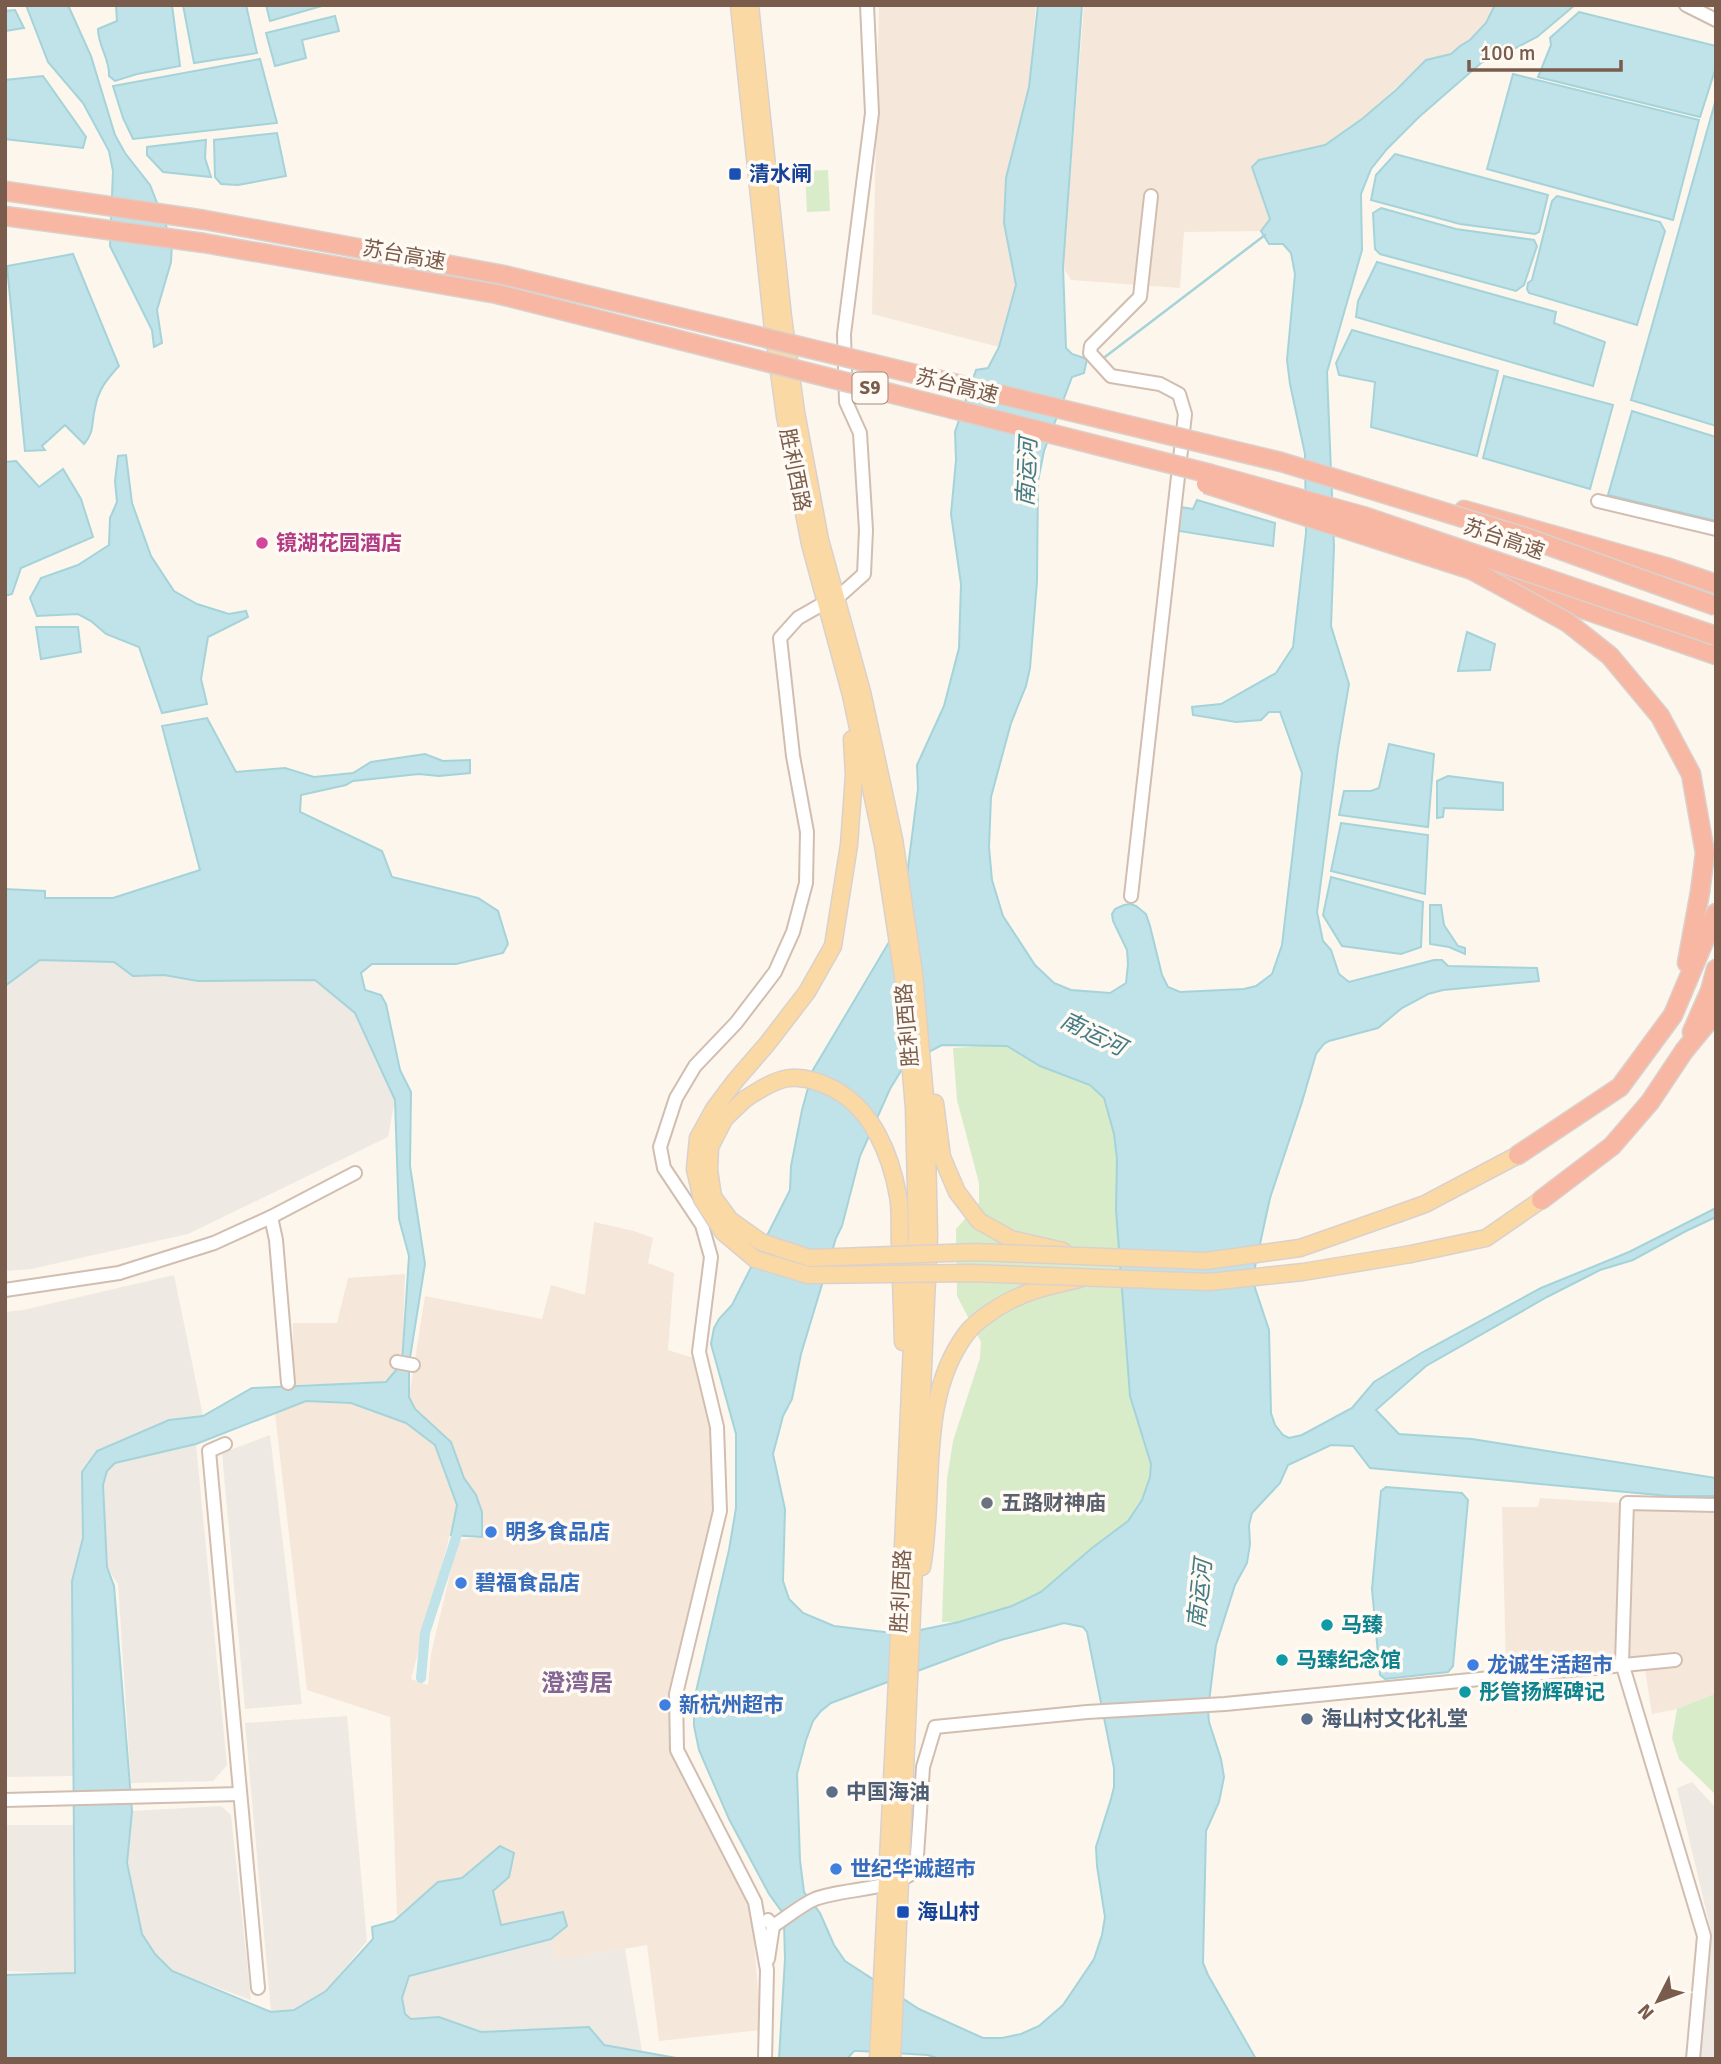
<svg xmlns="http://www.w3.org/2000/svg" width="1721" height="2064" font-family="Signika,'Noto Sans SC',sans-serif">
<style>
.residential{fill:#f5e8da}
.industrial{fill:#efe9e4}
.green{fill:#d8ecc9}
.water{fill:#bfe3e8;stroke:#a5d3da;stroke-width:2;fill-rule:evenodd}
.lines{fill:none;stroke-linecap:round;stroke-linejoin:round}
.stream{stroke:#a5d3da;stroke-width:2.5}
.canal{stroke:#bfe3e8;stroke-width:10}
.minor-casing{stroke:#d1beb0;stroke-width:16}
.major-casing{stroke:#dad1cd;stroke-width:19}
.highway-casing{stroke:#dad1cd;stroke-width:21}
.minor{stroke:#fff;stroke-width:12}
.major{stroke:#fbd9a5;stroke-width:16}
.highway{stroke:#f7b7a3;stroke-width:18}
.major-bridge-casing{stroke:#dad1cd;stroke-width:19;stroke-linecap:butt}
.highway-bridge-casing{stroke:#dad1cd;stroke-width:21;stroke-linecap:butt}
.major-bridge{stroke:#fbd9a5;stroke-width:16}
.highway-bridge{stroke:#f7b7a3;stroke-width:18}
.transit-dot{fill:#1a4fb4;stroke:#fffaf3;stroke-width:2.5}
.hotel-dot{fill:#d1479c;stroke:#fffaf3;stroke-width:2.5}
.worship-dot{fill:#6b7280;stroke:#fffaf3;stroke-width:2.5}
.shop-dot{fill:#3f7fe0;stroke:#fffaf3;stroke-width:2.5}
.culture-dot{fill:#0f9aa8;stroke:#fffaf3;stroke-width:2.5}
.service-dot{fill:#5c6f8a;stroke:#fffaf3;stroke-width:2.5}
.labels{text-anchor:middle;dominant-baseline:central;stroke-width:7;stroke-linejoin:round;paint-order:stroke}
.shield{fill:#fffaf3;stroke:#a28b7f;stroke-width:2}
.shield-label{font-size:19px;font-weight:bold;fill:#7a5c4d}
.transit-label{font-size:21px;font-weight:bold;fill:#164399;stroke:#fffaf3;text-anchor:start}
.street-label{font-size:21px;fill:#7a5c4d;stroke:#fffaf3}
.hotel-label{font-size:21px;font-weight:bold;fill:#b23c85;stroke:#fffaf3;text-anchor:start}
.worship-label{font-size:21px;font-weight:bold;fill:#5b616d;stroke:#fffaf3;text-anchor:start}
.shop-label{font-size:21px;font-weight:bold;fill:#366cbe;stroke:#fffaf3;text-anchor:start}
.culture-label{font-size:21px;font-weight:bold;fill:#0d838f;stroke:#fffaf3;text-anchor:start}
.service-label{font-size:21px;font-weight:bold;fill:#4e5e75;stroke:#fffaf3;text-anchor:start}
.water-label{font-size:23px;font-style:italic;fill:#437c86;stroke:#fffaf3}
.quarter-label{font-size:24px;font-weight:bold;fill:#846695;stroke:#fffaf3}
</style>
<rect width="100%" height="100%" fill="#fdf6ec"/>
<g class="residential">
<polygon points="879,5 1036,5 1029,87 1004,223 1016,285 999,347 872,314"/>
<polygon points="1084,5 1495,5 1486,23 1470,40 1460,46 1451,54 1426,60 1362,119 1325,145 1259,160 1252,167 1270,219 1261,231 1184,232 1180,288 1071,280 1063,267"/>
<polygon points="594,1222 634,1231 653,1238 648,1263 674,1273 668,1350 694,1358 713,1427 714,1513 670,1688 671,1749 752,1913 761,2030 659,2041 647,1945 556,1961 551,1939 567,1926 501,1925 493,1891 509,1877 500,1846 462,1878 438,1882 397,1916 390,1717 307,1690 275,1414 306,1401 351,1403 406,1423 435,1445 458,1505 411,1679 428,1685 431,1654 458,1540 482,1537 476,1495 464,1478 451,1442 415,1409 409,1397 425,1296 542,1319 551,1285 585,1295"/>
<polygon points="405,1274 402,1363 386,1383 293,1385 293,1323 337,1323 348,1278"/>
<polygon points="1540,1498 1620,1503 1618,1654 1613,1660 1506,1670 1502,1507 1538,1507"/>
<polygon points="1635,1510 1716,1512 1716,1693 1677,1709 1652,1714 1645,1670 1677,1667 1678,1656 1630,1657"/>
</g>
<g class="industrial">
<polygon points="40,960 114,962 133,976 164,975 198,981 315,979 355,1013 395,1100 388,1137 188,1234 31,1269 5,1271 5,986"/>
<polygon points="174,1275 203,1416 169,1420 97,1451 82,1472 83,1538 72,1581 74,1776 5,1777 5,1312 23,1310"/>
<polygon points="270,1435 302,1704 245,1709 222,1453"/>
<polygon points="196,1444 227,1765 213,1781 131,1783 118,1584 107,1568 103,1485 107,1471 115,1463"/>
<polygon points="347,1716 367,1941 326,1991 295,2009 271,2012 245,1723"/>
<polygon points="1692,1782 1716,1808 1716,2059 1699,2059 1711,1931 1677,1788"/>
<polygon points="221,1806 231,1815 251,2000 172,1971 155,1954 142,1934 127,1863 132,1811"/>
<polygon points="5,1825 74,1825 75,1974 5,1971"/>
<polygon points="551,1939 556,1960 625,1949 642,2051 604,2045 589,2027 480,2032 439,2017 411,2019 405,2014 402,1998 409,1976"/>
</g>
<g class="green">
<polygon points="828,170 830,211 807,212 805,171"/>
<polygon points="1001,1045 1008,1046 1019,1051 1040,1066 1090,1085 1100,1093 1107,1104 1114,1134 1117,1159 1116,1210 1130,1396 1151,1464 1150,1477 1142,1500 1128,1521 1091,1548 1041,1592 1012,1606 960,1622 942,1622 947,1479 953,1441 980,1358 981,1342 957,1296 956,1229 979,1203 979,1183 957,1100 953,1048"/>
<polygon points="1716,1693 1716,1795 1679,1759 1672,1738 1677,1709"/>
</g>
<g class="water">
<polygon points="26,5 68,5 91,56 115,135 125,153 150,185 172,241 171,262 157,310 162,343 154,347 152,330 110,246 113,171 109,151 83,103 48,62"/>
<path d="M116,5H172L180,66L137,74L115,81L109,76C110,59 98,46 98,29L117,21Z"/>
<polygon points="183,5 246,5 257,53 194,63"/>
<polygon points="266,5 325,5 270,21"/>
<path d="M1038,5H1082L1063,267L1066,348L1072,354L1087,359L1084,373L1072,377L1044,451L1038,481L1037,581L1030,668L1026,686L1011,723L991,797L989,847L992,880L1003,916L1035,965L1054,983L1071,990L1110,993L1126,983L1128,964L1127,950L1113,921L1112,914L1115,909L1124,905L1130,904L1136,906L1146,914L1150,926L1162,975L1168,987L1180,992L1244,989L1256,986L1272,974L1282,945L1302,773L1280,712H1269L1261,720L1236,722L1193,715L1192,707L1221,704L1276,673L1293,647L1306,533L1305,454L1290,384L1287,360L1295,274L1291,253L1283,244H1269L1261,231L1270,219L1252,167L1259,160L1325,145L1362,119L1396,90L1426,60L1451,54L1460,46L1470,40L1486,23L1495,5H1575L1537,37L1508,52L1496,55L1481,63L1419,117L1387,149L1371,169L1361,194L1362,250L1327,372L1334,546L1331,626L1349,684L1338,749L1317,912L1323,941L1331,950L1339,974L1349,982L1434,960H1442L1448,966L1537,968L1539,981L1443,990L1428,994L1402,1008L1378,1028L1329,1041L1324,1044L1316,1054L1302,1102L1270,1198L1253,1276V1282L1269,1330L1271,1413L1275,1425L1283,1435L1289,1438L1302,1435L1352,1408L1374,1382L1423,1352L1541,1288L1629,1252L1716,1208V1217L1686,1231L1633,1260L1600,1270L1547,1297L1426,1366L1376,1410L1399,1434L1472,1439L1716,1478V1496H1669L1370,1468L1353,1446L1331,1445L1288,1465L1280,1483L1252,1513L1249,1525L1250,1544L1247,1563L1235,1585L1216,1645L1208,1710L1209,1722L1221,1759L1224,1777L1219,1802L1206,1831L1203,1963L1208,1975L1256,2059H940L928,2055L860,2051H854L847,2059H779L785,1959L784,1922L782,1912L769,1894L729,1819L699,1750L694,1726V1700L729,1550L736,1508V1434L711,1344L714,1328L719,1319L732,1305L790,1190L791,1166L802,1110L813,1070L901,922L918,789L917,765L944,706L959,648L961,584L951,514L956,460L955,432L976,370L988,368L999,347L1016,285L1004,223L1006,178L1029,87ZM942,1045L1007,1046L1040,1066L1090,1085L1104,1098L1114,1134L1117,1159L1116,1210L1130,1396L1151,1464L1150,1477L1142,1500L1128,1521L1092,1548L1041,1592L1012,1606L959,1622L901,1634L834,1626L803,1613L789,1599L783,1581L785,1509L773,1454L783,1416L792,1399L801,1354L836,1238L842,1226L860,1156L890,1089L904,1066L909,1062ZM1064,1623L1083,1627L1087,1632L1114,1768V1787L1111,1799L1096,1847L1097,1866L1105,1917L1102,1935L1094,1959L1063,2005L1039,2026L1021,2034L1002,2038H983L919,2009L845,1961L834,1945L820,1913L804,1892L800,1860L797,1774L806,1740L813,1721L821,1711L831,1703L1001,1640Z"/>
<polygon points="15,10 24,28 5,31 5,11"/>
<polygon points="1579,12 1716,46 1716,67 1700,117 1538,77 1551,45 1550,38"/>
<polygon points="335,16 339,31 302,40 306,58 275,66 266,33"/>
<polygon points="260,59 277,123 133,139 123,118 113,86"/>
<polygon points="1513,74 1699,120 1673,220 1487,169"/>
<polygon points="43,76 86,137 83,148 5,139 5,80"/>
<polygon points="1716,99 1716,426 1631,400"/>
<polygon points="277,133 286,176 238,185 221,184 215,177 214,140"/>
<polygon points="206,140 205,158 211,177 163,172 147,155 147,147"/>
<polygon points="1395,154 1548,195 1539,232 1535,234 1460,224 1371,200 1376,175"/>
<polygon points="1557,196 1660,222 1665,231 1637,325 1529,293 1527,289 1528,283 1532,280 1552,201"/>
<polygon points="1381,208 1456,229 1534,240 1537,246 1524,285 1516,291 1380,254 1375,249 1373,213"/>
<path d="M73,254L119,366C107,379 98,390 95,408C91,424 95,431 84,444L65,425L42,446L45,450L25,451L7,266Z"/>
<polygon points="1377,262 1556,312 1554,323 1605,342 1593,386 1356,317 1358,301"/>
<polygon points="1352,330 1498,371 1477,456 1371,427 1375,382 1339,375 1336,363"/>
<polygon points="1504,376 1613,405 1590,489 1483,458"/>
<polygon points="1632,411 1716,437 1716,521 1608,495"/>
<polygon points="126,455 132,503 151,556 174,591 197,604 229,614 246,611 248,617 208,637 201,679 207,704 162,713 139,647 106,634 91,621 78,614 37,616 30,598 41,578 78,565 109,545 110,518 117,502 115,481 118,456"/>
<polygon points="16,461 39,487 63,469 81,499 93,537 21,568 12,594 5,596 5,462"/>
<polygon points="1197,500 1275,523 1273,546 1179,531 1180,507 1193,509"/>
<polygon points="36,627 78,627 81,652 41,659"/>
<polygon points="1467,632 1495,644 1490,670 1458,671"/>
<polygon points="207,718 236,772 285,768 314,777 353,773 371,762 425,754 443,761 470,760 470,773 439,776 419,774 353,781 346,785 301,795 300,812 382,851 392,877 478,898 498,911 508,944 503,953 456,964 372,964 361,973 365,990 381,995 386,1004 400,1070 411,1092 410,1166 425,1264 409,1364 409,1397 415,1409 451,1442 464,1478 476,1495 482,1512 482,1537 451,1535 457,1505 435,1445 406,1423 351,1403 306,1401 196,1444 115,1463 107,1471 103,1485 107,1567 114,1586 132,1811 127,1863 142,1934 155,1954 172,1971 271,2012 294,2010 326,1991 373,1939 372,1927 394,1921 438,1882 462,1878 500,1846 514,1853 509,1877 493,1891 501,1925 563,1912 567,1926 551,1939 409,1976 402,1998 405,2014 411,2019 439,2017 481,2032 589,2027 604,2045 682,2059 5,2059 5,1975 75,1973 72,1581 83,1538 82,1472 97,1451 169,1420 203,1416 252,1388 386,1382 402,1363 409,1256 399,1219 395,1100 355,1013 315,980 198,981 164,975 133,976 114,962 40,960 5,986 5,889 45,891 45,898 113,898 200,870 162,726"/>
<polygon points="1389,744 1434,754 1428,827 1339,815 1344,791 1371,791 1379,788"/>
<polygon points="1448,776 1503,783 1503,810 1444,808 1443,817 1437,818 1437,781"/>
<polygon points="1341,823 1428,835 1425,894 1331,871"/>
<polygon points="1331,877 1423,902 1421,947 1401,954 1342,946 1323,915"/>
<polygon points="1430,905 1441,905 1444,925 1458,946 1465,948 1465,954 1449,947 1430,944"/>
<polygon points="1386,1487 1462,1493 1468,1500 1453,1666 1448,1672 1385,1679 1380,1675 1372,1589 1381,1491"/>
</g>
<g class="lines">
<polyline class="stream" points="1101,360 1265,235"/>
<polyline class="canal" points="421,1678 425,1633 461,1522"/>
<g class="minor-casing">
<g id="minor">
<polyline points="1686,5 1716,20"/>
<polyline points="1598,501 1716,529"/>
<polyline points="1131,896 1185,414 1179,394 1160,384 1111,376 1090,353 1091,346 1140,297 1151,196"/>
<polyline points="271,1217 276,1240 288,1383"/>
<polyline points="5,1290 119,1273 214,1243 271,1217 355,1173"/>
<polyline points="397,1362 413,1365"/>
<polyline points="225,1444 209,1451 258,1988"/>
<polyline points="5,1800 240,1794"/>
<polyline points="768,1920 773,1926 768,1959"/>
<path d="M773,1926C786,1918 801,1905 815,1899C844,1888 893,1891 916,1870L923,1767L935,1727L1087,1712L1225,1704L1675,1660"/>
<polyline points="765,2059 767,1970 755,1902 677,1750 676,1694 720,1511 717,1427 699,1352 711,1257 702,1225 664,1168 660,1147 676,1098 695,1066 736,1023 775,972 793,932 806,883 807,832 793,756 780,638 798,618 826,602 836,599 864,574 866,530 860,433 846,402 844,334 872,113 867,5"/>
<polyline points="1693,2059 1704,1936 1622,1663 1627,1503 1716,1505"/>
</g>
</g>
<g class="major-casing">
<g id="major">
<polyline points="739,5 772,320 785,416 810,544 851,695 883,845 903,976 914,1108 917,1233 897,1680 878,2059"/>
<polyline points="750,5 783,317 796,412 820,540 862,692 894,839 914,973 926,1108 929,1234 892,2059"/>
<polyline points="735,1081 767,1044 807,992 833,946 849,845 854,775 852,739"/>
<path d="M745,1099C779,1077 795,1069 834,1089C872,1109 891,1155 898,1196C901,1211 899,1229 900,1245C901,1277 902,1309 903,1342"/>
<polyline points="935,1103 942,1157 957,1192 979,1221 1011,1239 1063,1251"/>
<polyline points="1400,1213 1425,1204 1518,1155"/>
<polyline points="1411,1254 1486,1238 1541,1200"/>
<path d="M922,1567C936,1491 917,1400 966,1334C975,1321 1003,1303 1018,1297C1036,1288 1060,1284 1079,1279"/>
</g>
</g>
<g class="highway-casing">
<g id="highway">
<polyline points="1464,510 1666,567 1716,584"/>
<polyline points="1502,581 1716,655"/>
<polyline points="1687,963 1700,892"/>
<polyline points="1692,1032 1710,991 1716,969"/>
<polyline points="1518,1155 1620,1087 1673,1015 1716,913"/>
<polyline points="1541,1200 1612,1146 1650,1102 1684,1051 1716,1012"/>
</g>
</g>
<use href="#minor" class="minor"/>
<use href="#major" class="major"/>
<use href="#highway" class="highway"/>
<g class="major-bridge-casing">
<g id="major-bridge">
<polyline points="735,1081 714,1109 698,1138 695,1169 702,1199 723,1232 755,1259 808,1275 971,1273 1209,1282 1303,1272 1411,1254"/>
<polyline points="745,1099 725,1118 710,1147 709,1170 713,1197 730,1220 761,1242 810,1258 976,1252 1206,1261 1300,1248 1400,1213"/>
</g>
</g>
<g class="highway-bridge-casing">
<g id="highway-bridge">
<polyline points="5,191 205,220 504,275 1281,462 1522,536 1716,606"/>
<polyline points="5,216 204,243 497,294 1211,474 1363,516 1716,636"/>
<polyline points="1206,484 1472,570 1567,622 1610,656 1660,716 1691,774 1705,853 1700,892"/>
</g>
</g>
<use href="#major-bridge" class="major-bridge"/>
<use href="#highway-bridge" class="highway-bridge"/>
</g>
<g class="transit-dot">
<rect x="728" y="167" width="14" height="14" rx="3.5"/>
<rect x="896" y="1905" width="14" height="14" rx="3.5"/>
</g>
<circle class="hotel-dot" cx="262" cy="543" r="7"/>
<circle class="worship-dot" cx="987" cy="1503" r="7"/>
<g class="shop-dot">
<circle cx="491" cy="1532" r="7"/>
<circle cx="461" cy="1583" r="7"/>
<circle cx="1473" cy="1665" r="7"/>
<circle cx="665" cy="1705" r="7"/>
<circle cx="836" cy="1869" r="7"/>
</g>
<g class="culture-dot">
<circle cx="1327" cy="1625" r="7"/>
<circle cx="1282" cy="1660" r="7"/>
<circle cx="1465" cy="1692" r="7"/>
</g>
<g class="service-dot">
<circle cx="1307" cy="1719" r="7"/>
<circle cx="832" cy="1792" r="7"/>
</g>
<g class="labels">
<rect class="shield" x="852.5" y="372.5" width="35" height="31" rx="5"/>
<g class="shield-label">
<text x="870" y="388">S9</text>
</g>
<g class="transit-label">
<text x="749" y="174">清水闸</text>
<text x="917" y="1912">海山村</text>
</g>
<g class="street-label">
<text transform="translate(404 255) rotate(10)">苏台高速</text>
<text transform="translate(957 386) rotate(14)">苏台高速</text>
<text transform="translate(795 470) rotate(79)">胜利西路</text>
<text transform="translate(1504 539) rotate(19)">苏台高速</text>
<text transform="translate(907 1025) rotate(-95)">胜利西路</text>
<text transform="translate(901 1591) rotate(-87)">胜利西路</text>
</g>
<g class="hotel-label">
<text x="276" y="543">镜湖花园酒店</text>
</g>
<g class="worship-label">
<text x="1001" y="1503">五路财神庙</text>
</g>
<g class="shop-label">
<text x="505" y="1532">明多食品店</text>
<text x="475" y="1583">碧福食品店</text>
<text x="1487" y="1665">龙诚生活超市</text>
<text x="679" y="1705">新杭州超市</text>
<text x="850" y="1869">世纪华诚超市</text>
</g>
<g class="culture-label">
<text x="1341" y="1625">马臻</text>
<text x="1296" y="1660">马臻纪念馆</text>
<text x="1479" y="1692">彤管扬辉碑记</text>
</g>
<g class="service-label">
<text x="1321" y="1719">海山村文化礼堂</text>
<text x="846" y="1792">中国海油</text>
</g>
<g class="water-label">
<text transform="translate(1027 472) rotate(-87)">南运河</text>
<text transform="translate(1093 1034) rotate(26)">南运河</text>
<text transform="translate(1200 1594) rotate(-84)">南运河</text>
</g>
<g class="quarter-label">
<text x="577" y="1683">澄湾居</text>
</g>
</g>
<rect width="1721" height="2064" fill="none" stroke="#7a5c4d" stroke-width="14"/>
<g transform="translate(1658 2001) rotate(228)" stroke="#fffaf3" stroke-width="5" paint-order="stroke">
<path d="M0-5L12 26L0 18L-12 26Z" fill="#7a5c4d"/>
<text y="-10" font-size="19" font-weight="bold" text-anchor="middle" fill="#7a5c4d">N</text>
</g>
<path d="M1469 60v10h152v-10" fill="none" stroke="#7a5c4d" stroke-width="3.5"/>
<text x="1480" y="60" font-size="21" fill="#7a5c4d" stroke="#fffaf3" stroke-width="5" paint-order="stroke">100 m</text>
</svg>
